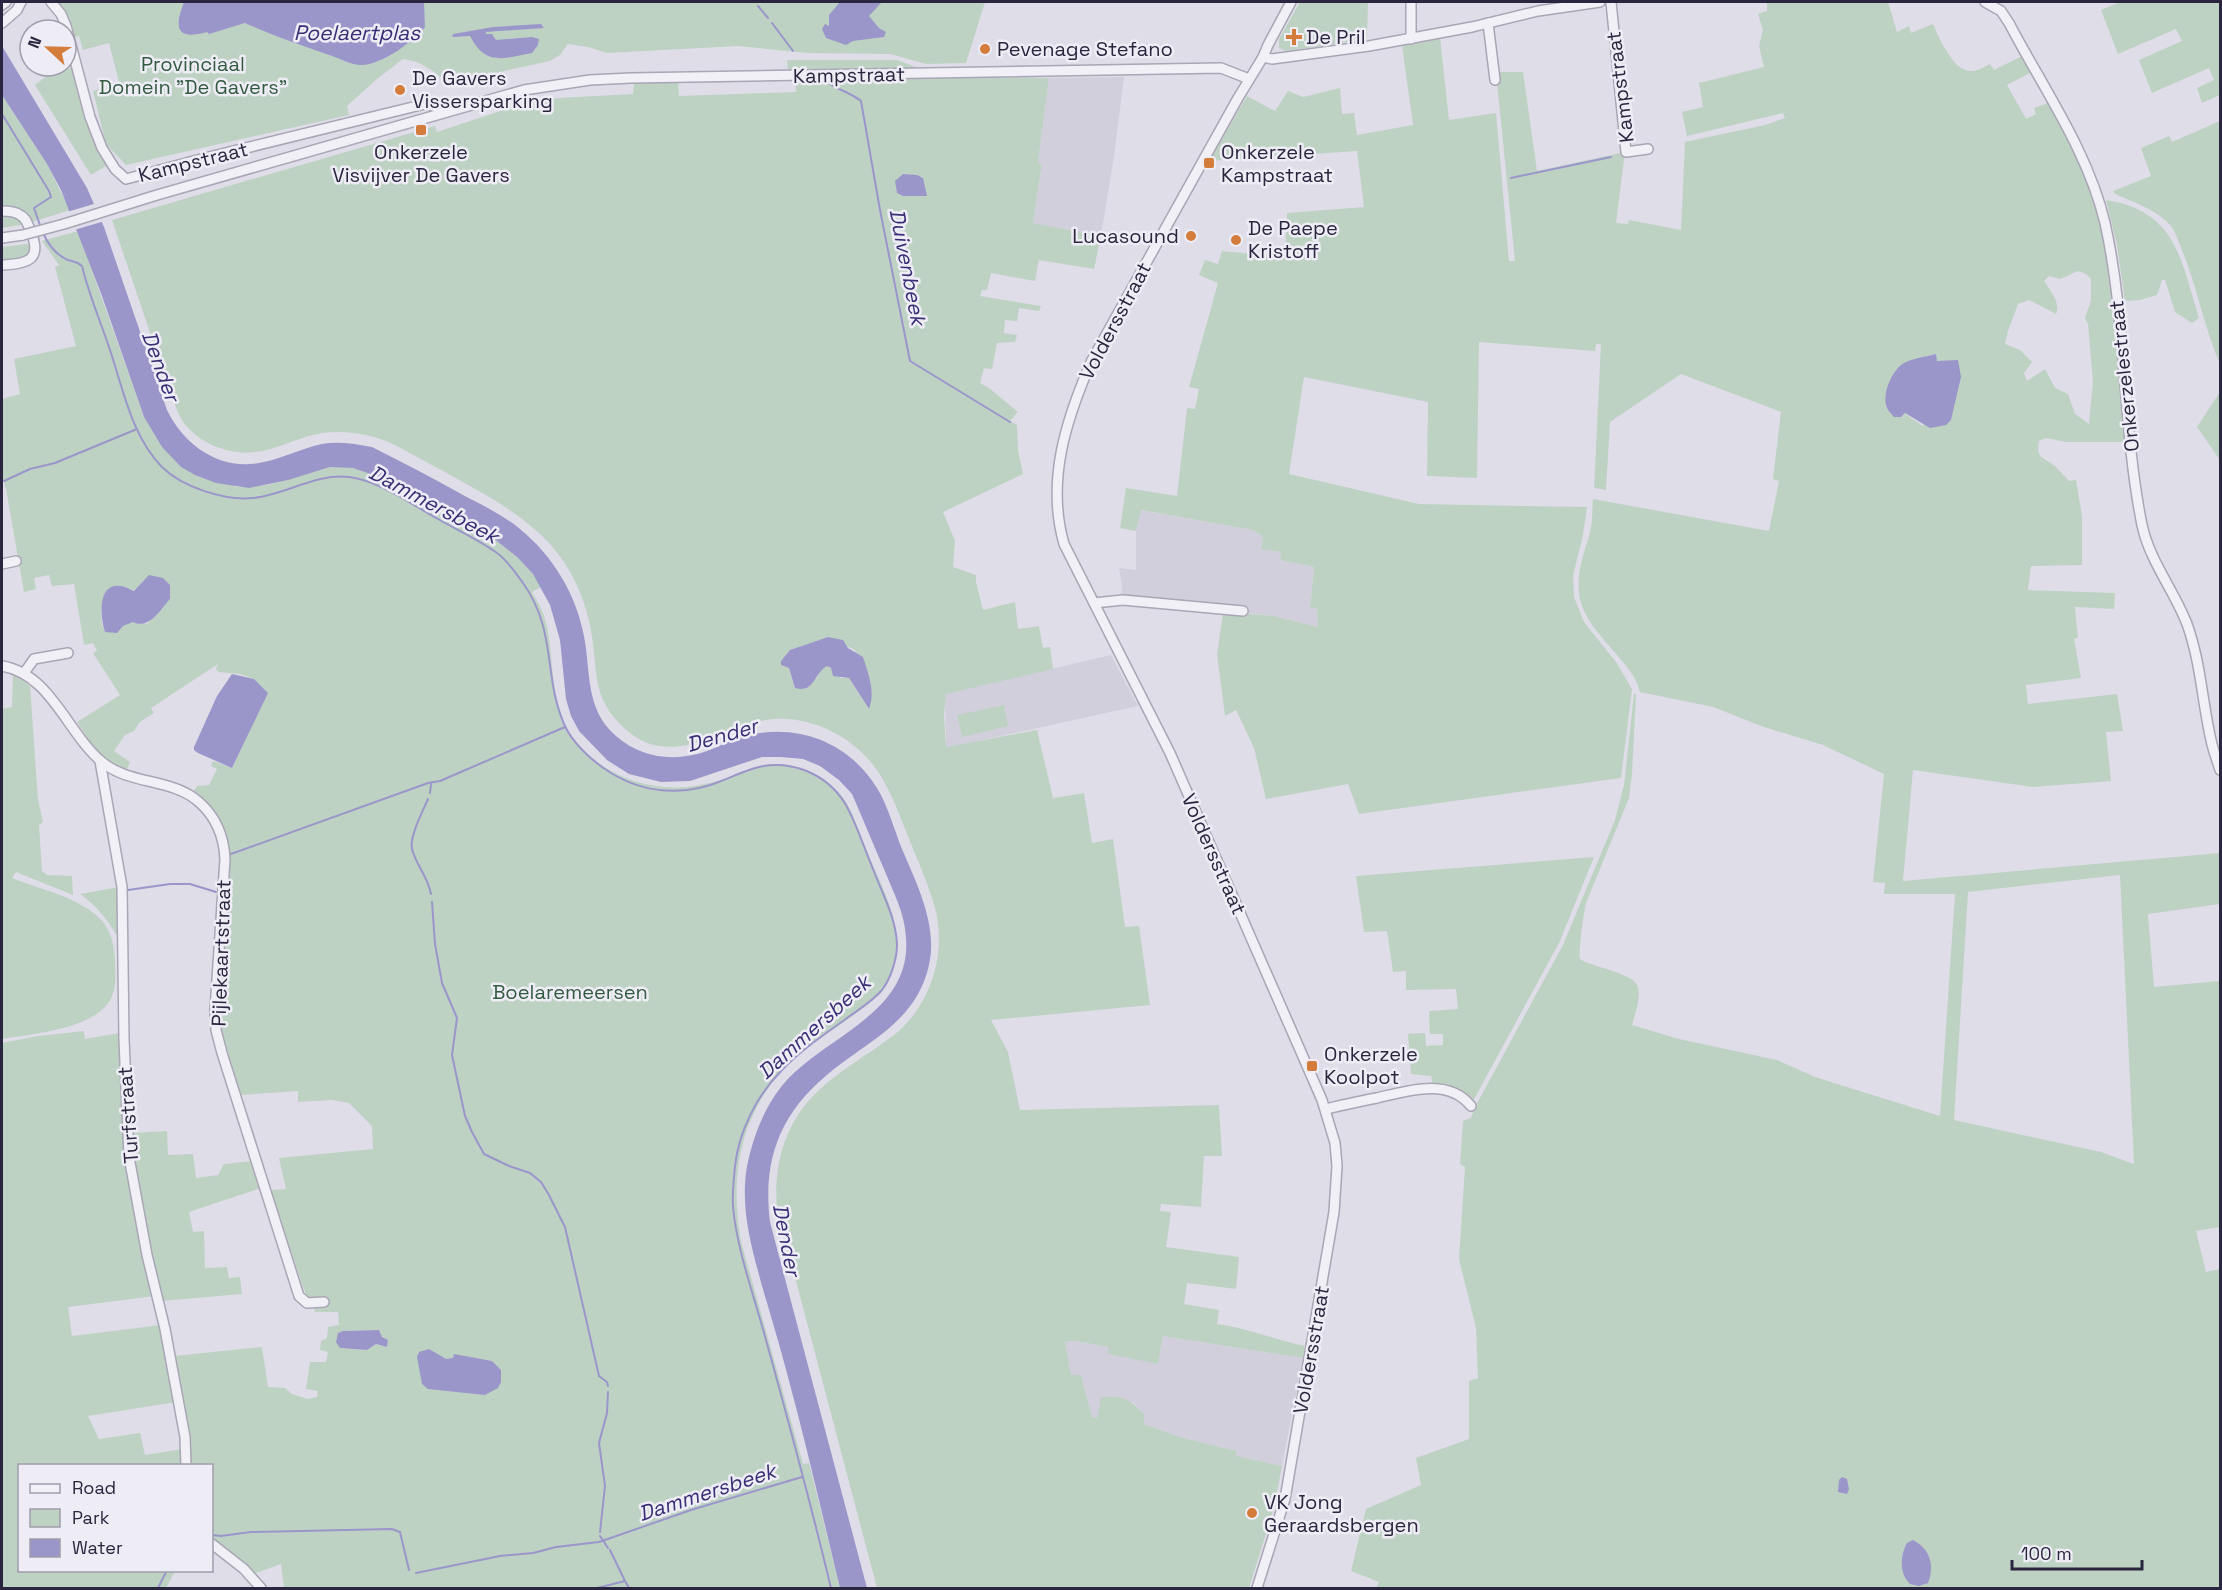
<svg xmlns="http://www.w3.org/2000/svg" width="2222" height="1590" font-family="'Space Grotesk',sans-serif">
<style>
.built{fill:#d2cfdd}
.green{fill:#bed2c4;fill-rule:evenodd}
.water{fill:#9b96ca}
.pier{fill:#dfdde8}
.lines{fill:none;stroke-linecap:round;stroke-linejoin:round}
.stream{stroke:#9b96ca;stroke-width:2}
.minor-casing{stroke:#a9a6b5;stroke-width:12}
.minor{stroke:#f1f0f6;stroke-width:9}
.minor-bridge-casing{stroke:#a9a6b5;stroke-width:12;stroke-linecap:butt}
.minor-bridge{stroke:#f1f0f6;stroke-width:9}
.poi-dot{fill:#d47c3b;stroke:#eeedf5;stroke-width:2}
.labels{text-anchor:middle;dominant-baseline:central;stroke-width:5;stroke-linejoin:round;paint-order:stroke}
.poi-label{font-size:20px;fill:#2b263f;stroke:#eeedf5;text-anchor:start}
.park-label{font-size:20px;fill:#335b42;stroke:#eeedf5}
.street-label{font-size:20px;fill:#2b263f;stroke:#eeedf5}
.water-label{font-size:21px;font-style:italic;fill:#372e75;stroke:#eeedf5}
</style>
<rect width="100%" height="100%" fill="#dfdde8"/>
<g class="built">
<polygon points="1124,77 1114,156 1101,236 1033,223 1042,165 1038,163 1049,78"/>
<polygon points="1140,510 1253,530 1263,537 1261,549 1281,552 1280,560 1314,567 1310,607 1317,608 1318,627 1274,616 1121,602 1122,586 1119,568 1136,570 1136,531"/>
<polygon points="1111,655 1138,706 946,748 945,694"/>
<polygon points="1163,1336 1303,1358 1282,1466 1235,1456 1236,1451 1180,1437 1144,1424 1144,1414 1133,1402 1100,1411 1097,1418 1092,1417 1081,1375 1071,1375 1065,1342 1075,1341 1108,1347 1158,1364"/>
</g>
<g class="green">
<path d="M58,2H985L966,63L926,64L890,54L808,53L738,46L607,53L588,47L568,44L560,55L550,61L448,83C434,72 422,61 403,59L377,79L347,106L349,115L126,165L106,144L93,91L119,82L109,43L83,50L79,36L74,38L62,6Z"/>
<polygon points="1300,2 1368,2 1367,39 1286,51 1279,48 1279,39"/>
<path d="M1767,2H1888L1897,32L1909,26L1911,33L1933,24C1939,38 1954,73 1972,71C1978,71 1984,67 1990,64L1994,70L2022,56L2030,73L2007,85L2026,119L2036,114L2034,108L2048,103L2074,146L2101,211L2113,285L2127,442H2066L2046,438L2039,441L2038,451L2041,457L2055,466L2069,481L2076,480L2082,516V565L2031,566L2028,590L2115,593L2114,609L2075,607L2078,638L2074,639L2081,678L2026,685L2028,704L2117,694L2123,731L2106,732L2111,781L2033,787L1913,770L1903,881L2220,853V904L2148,914L2154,987L2220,981V1227L2196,1231L2206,1272L2220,1269V1588H1376L1379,1582L1351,1571L1366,1509L1421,1485L1416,1458L1469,1439V1381L1478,1378L1476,1328L1459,1259L1465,1167L1460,1164L1463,1121L1471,1118L1475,1107L1563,945L1615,820L1624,785L1634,694H1636L1632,774L1629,798L1586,903C1584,911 1578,953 1580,959C1593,968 1633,972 1638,987C1641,998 1635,1014 1632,1025L1679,1039L1777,1060L1815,1077L1940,1116L1955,894H1884L1885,883L1873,882L1884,774L1823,745L1764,727L1713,707L1640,692C1634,662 1588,635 1580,599C1575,577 1583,556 1589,536C1593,524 1592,511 1593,499L1769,531L1779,481L1773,479L1781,412L1681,374L1610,422L1606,490L1594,488L1601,344H1596L1595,351L1479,342L1477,478L1427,476L1428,402L1304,377L1289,474L1419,504L1587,507L1583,535L1573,576L1574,597L1584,622L1616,662L1632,689L1621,778L1359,814L1348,784L1266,799L1254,748L1236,710L1225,716L1217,655L1223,612L1274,616L1318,627L1317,608H1310L1314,567L1280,560L1281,552L1261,549L1263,537L1253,530L1141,510L1136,531L1120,528L1126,488L1177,496L1187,408L1195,409L1199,389L1189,387L1218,283L1199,275L1205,260L1218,264L1222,251L1285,257L1287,213L1364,207L1357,151L1209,161L1247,96L1275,111L1288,91L1303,97L1340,88L1342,114L1354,113L1357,135L1413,125L1402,45L1440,37L1449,120L1496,113L1509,261H1515L1496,72H1523L1537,171L1625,152L1616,223L1628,224L1629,220L1681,230L1685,142L1765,125L1785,118L1783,113L1687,136L1682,112L1703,107L1699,83L1764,67L1759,46L1763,30L1758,14L1767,11ZM2078,271L2086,274L2091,279V300L2085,318L2088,324L2093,381L2089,424L2075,414L2068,394L2055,388L2045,369L2027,381L2024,373L2032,362L2020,350L2005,344L2008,331L2018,304L2029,300L2056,314C2061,302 2050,291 2044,281L2049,276L2060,279ZM1936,354L1937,361L1923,426L1904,413L1903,364ZM2120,875L2134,1164L2101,1152L1954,1120L1968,892Z"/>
<polygon points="2120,2 2220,2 2220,95 2202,103 2197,88 2214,80 2209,68 2152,93 2139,60 2182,41 2176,29 2118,54 2101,10"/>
<polygon points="787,60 897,60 921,69 788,71"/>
<polygon points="60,66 69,69 73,67 94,135 106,166 91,175 35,85"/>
<path d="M795,75L1049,78L1038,163L1042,164L1033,223L1101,236L1094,269L1039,260L1035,281L991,273L987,290H982L980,296L1041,306L1039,311L1019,308L1017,321L1005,320L1004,333L1017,335L1015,342L997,343L992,369L984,368L980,383L989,388L1018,412L1010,421L1017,425L1018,450L1023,474L943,512L955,541L953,567L976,575V582L983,610L1015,602L1018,629L1039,626L1043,648L1050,647L1053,669L946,694L944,715L946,747L1037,730L1053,798L1084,793L1092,843L1113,839L1125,927L1139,926L1150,1005L991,1020L1008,1052L1020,1110L1219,1105L1222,1156H1204L1201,1207L1161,1204L1160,1211L1171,1212L1166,1247L1239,1257L1236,1289L1187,1283L1184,1304L1219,1310L1217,1324C1248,1328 1275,1340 1305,1346L1303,1358L1163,1336L1158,1364L1108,1354V1347L1075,1341L1065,1342L1071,1375H1081L1092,1417L1097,1418L1101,1397C1124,1396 1129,1398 1144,1414V1424L1180,1437L1236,1451V1456L1282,1466L1274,1508L1249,1588H877L777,1209C773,1165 785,1122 818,1091C841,1069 869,1054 894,1035C930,1006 946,956 936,912C930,888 920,866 911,844C900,817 891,789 874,766C850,734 805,713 766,720C721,728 672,768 629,732C587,697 600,667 589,621C572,547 524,516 463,482C439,469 416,456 393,444C371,434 346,430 322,433C303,436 286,445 267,450C237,458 202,447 183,422C178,414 175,404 171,395L112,220L435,126L437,132L527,102L559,98L633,94L634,84L678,79L679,96L796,92ZM828,637L855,650L868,708L849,678H841L827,665L821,669L817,678L795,688L789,668L781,661L791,650Z"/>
<polygon points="2,95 47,164 70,210 29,223 2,210"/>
<path d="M2220,121V364C2205,330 2198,291 2184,255C2180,246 2177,234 2171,226C2158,210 2133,202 2115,194L2113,191L2151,176L2141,148L2169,136L2172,142Z"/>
<path d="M2106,200C2177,211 2181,261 2199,318L2192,323L2175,312L2165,280H2162L2157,295L2140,300L2125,301L2117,245Z"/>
<polygon points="2,212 9,213 26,224 2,228"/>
<path d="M78,231L144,417L162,447L236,487L267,485L330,467L346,466L365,471L487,533L517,557L533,574L541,587L532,592C537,601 543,610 545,619C555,651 549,706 568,733C603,781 664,799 720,780C738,774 756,764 776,764C800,764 829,778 843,798C853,812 859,831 865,847C874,868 884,888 891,910C922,1006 829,1016 781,1071C739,1120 730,1179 741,1241L803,1464L809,1463L840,1588H284L281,1564L253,1574L212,1539V1466L188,1465L174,1356L262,1347L268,1387L285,1388L292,1394L308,1399L317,1397L318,1391L306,1389L310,1362H326L328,1352L320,1350L321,1341L327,1338L328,1327L339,1325L338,1312H315L312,1299L306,1295L302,1284L271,1190L286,1189L279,1158L373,1149L372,1126L349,1103L332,1100L298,1102V1091L241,1095L221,1030L220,1005L228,861L227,837L219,818L204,799L194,791L197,786L209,785L217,769L211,766L213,761L232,768L244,742L254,679L240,674L219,672L216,669L218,664L151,708L154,713L140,722L134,731L125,735L114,751L130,762L127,769C102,764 90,742 77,722L120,695L93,653L97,651L93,643L84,645L74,584L52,586L49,575L34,578L36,589L24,592L6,489L2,476V399L20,394L14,359L76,346L55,267L59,265L42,241ZM130,589L170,599L147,624L133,622L105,632L102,624L101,609ZM378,1330L382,1337L388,1340L387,1347L376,1344L367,1350L340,1348L343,1331Z"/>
<polygon points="34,243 34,248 26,258 2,261 2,247"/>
<polygon points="2220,392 2220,460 2197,427"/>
<path d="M13,673L30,686L38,800L43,822L39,825L42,871L47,875L72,876L73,895L16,872L12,878C39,889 74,896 96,915C110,926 114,943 115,960C115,971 117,985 112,996C99,1029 32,1034 2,1039V709L12,707Z"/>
<polygon points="1004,705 1008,726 962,737 957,715"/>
<polygon points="1594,857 1559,943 1472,1103 1433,1084 1431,1076 1411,1074 1408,1034 1425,1033 1426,1046 1443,1045 1443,1034 1430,1034 1429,1011 1458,1009 1456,989 1406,990 1406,971 1393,972 1387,931 1364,932 1356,876"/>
<path d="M119,887V934H116C106,918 96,905 80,894Z"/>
<polygon points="84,1031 85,1039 120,1033 123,1107 155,1296 68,1307 72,1336 161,1325 176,1402 88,1416 99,1439 140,1433 145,1455 182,1449 182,1465 20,1466 20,1570 175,1571 166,1588 2,1588 2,1043 38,1036"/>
<path d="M167,1131L168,1155L193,1154L196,1178L218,1175L224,1164L252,1161L261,1188L189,1212L193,1232L204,1231L205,1268L227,1267L229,1278L240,1277L242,1294L162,1301C149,1245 135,1190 131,1133Z"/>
</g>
<g class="water">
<path d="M184,2H424L425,27C412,42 385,63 363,65C353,66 341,59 332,56C303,46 274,36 245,23L209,34L207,32C174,41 175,26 184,2Z"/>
<polygon points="840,2 882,2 869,16 879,28 886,32 884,37 853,41 846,45 826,38 822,29 825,24 829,26 829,15"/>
<path d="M541,24L544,28L486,32V34H492L496,40L532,37L539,39L538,45L532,53C504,58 486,67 470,36L452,37L453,34L493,27Z"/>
<path d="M2,46L87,188L104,227L167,410C185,447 222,472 264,462C284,458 302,448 322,444C339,441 355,444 372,447C402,462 433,478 463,495C482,505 503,515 520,529C553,556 576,594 584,636C591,673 585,709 616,736C642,759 676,762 707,751C718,747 729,741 741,737C794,722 847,740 877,788C888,806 894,829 902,849C917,884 938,926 929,965C917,1019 874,1038 834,1069C782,1110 762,1156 770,1222L867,1588H840C823,1518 807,1447 788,1377C780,1347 771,1316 762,1286C751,1245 740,1208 747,1166C753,1138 763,1110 781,1087C821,1037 912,1015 906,938C905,913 893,892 884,869C873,844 863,819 852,794L839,780L820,766L803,759L781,757H762L690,781L661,782L629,774L607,760L579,731L571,716L566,699L560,640L550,605L533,574L517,557L487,533L379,477L353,468L330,467L288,480L249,488L216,483L195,475L181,467L162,447L144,417L102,296L61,190L47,164L2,95Z"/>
<polygon points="903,174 917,175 923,178 927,196 903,196 897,193 895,181"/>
<path d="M1936,354L1937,361L1958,360L1961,377L1951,420L1946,425L1930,428L1905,413L1901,417H1894C1891,413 1887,410 1886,405C1883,392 1892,370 1904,363C1913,358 1926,357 1936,354Z"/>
<path d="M149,575L163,578L170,585V599C160,610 149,630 133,622L123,626L117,633L105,632C98,609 99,572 134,591Z"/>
<path d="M828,637L843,640L848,648L863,657C868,673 876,692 869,709L849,678L833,676L831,668L827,666C814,673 814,694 795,688L789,668L781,665V661L790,650Z"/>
<polygon points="232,674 254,679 268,693 232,768 198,753 194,750 194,747 217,696"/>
<polygon points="379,1330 382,1337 388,1340 387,1347 376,1344 367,1350 340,1348 336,1342 338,1333 343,1331"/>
<polygon points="429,1349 446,1359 453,1358 454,1354 492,1361 501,1370 501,1382 498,1388 485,1395 428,1389 422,1384 417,1357 419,1352"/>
<polygon points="1842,1477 1847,1479 1849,1489 1847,1494 1838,1492 1839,1480"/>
<path d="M1913,1540C1930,1549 1935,1565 1928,1583L1919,1586L1910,1584C1899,1574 1900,1555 1907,1543Z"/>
</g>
<polygon class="pier" points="97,203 105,221 74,230 67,212"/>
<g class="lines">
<g class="stream">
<polyline points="754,2 755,2"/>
<polyline points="758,6 768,18"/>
<polyline points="772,23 793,51"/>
<path d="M828,83C839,90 851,93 861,101L880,210L910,361L1010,422"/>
<polyline points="2,114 49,191 51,197 34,208 41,228"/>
<polyline points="1511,178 1611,157"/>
<path d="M43,233C48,244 56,255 68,260C74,262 77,261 82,266C89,295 101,323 110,350C123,389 132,437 162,467C182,487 225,501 253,498C285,495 316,473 349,477C380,481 411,504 438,519C457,530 479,540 497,553C508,561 516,573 523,583C557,631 543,675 564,724C572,743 593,762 611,773C634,787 660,793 687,790C711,788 730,776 752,769C788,757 827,773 846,805C857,825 864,848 873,869C882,893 896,918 897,944C897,959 891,978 882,990C872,1002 856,1011 843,1021C822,1036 800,1051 782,1070C757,1095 739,1131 735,1166C734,1179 732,1193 733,1206C736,1247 755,1299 766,1340C789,1423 811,1505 831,1588"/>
<polyline points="4,481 30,469 55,463 137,429"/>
<polyline points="430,793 431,784"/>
<path d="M428,799C423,811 409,837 412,849C416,865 427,875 431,894"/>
<polyline points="231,854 428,783 440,781 565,727"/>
<polyline points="128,890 170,884 190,884 216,892"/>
<polyline points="432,902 435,944 442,983 457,1018 452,1055 465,1116 472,1132 484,1154 509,1166 530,1173 541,1182 549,1195 565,1227 599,1376 607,1382 608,1386"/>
<polyline points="600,1532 605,1486 599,1443 607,1413 608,1392"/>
<polyline points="212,1535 221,1536 251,1532 392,1529 400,1532 409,1570"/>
<polyline points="600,1536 608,1548"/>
<polyline points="610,1550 625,1581"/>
<polyline points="416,1573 500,1556 533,1553 556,1547 599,1542 691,1510 802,1477"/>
<polyline points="158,1588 167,1570"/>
<polyline points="597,1588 625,1581 629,1588"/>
</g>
<g class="minor-casing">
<g id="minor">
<polyline points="51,2 61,14 66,26 90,117 102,148 115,169 126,179 201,159 425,104 448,110"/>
<polyline points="1411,2 1411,39"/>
<polyline points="1611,2 1626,152 1648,149"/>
<path d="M1985,2L2001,11L2009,23C2043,88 2088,151 2105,223C2127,322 2122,426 2142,525C2150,562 2174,590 2187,624C2201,663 2202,701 2211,740C2213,750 2217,760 2220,770"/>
<polyline points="2,5 6,2"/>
<polyline points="2,23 17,10 21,2"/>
<polyline points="1488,23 1495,80"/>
<polyline points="1263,57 1272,59 1369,46 1472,27 1538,11 1600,2"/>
<path d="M2,211C7,211 15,211 20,215C26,218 28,224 30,230C43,259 29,264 2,265"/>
<polyline points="64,224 157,195 524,90 590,80 631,78 1221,68 1249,79"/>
<polyline points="2,238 23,235"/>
<polyline points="2,564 16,561"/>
<polyline points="1094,603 1123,600 1243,611"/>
<path d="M2,666C51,674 67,733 102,762C129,785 172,778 199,802C216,817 224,837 225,859L215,1010L216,1030L222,1053L299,1296L307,1303L324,1302"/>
<polyline points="24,673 34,659 68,653"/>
<polyline points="100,761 122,887 124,1039 129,1157 147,1255 165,1329 185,1437 186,1466"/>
<path d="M1326,1109C1343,1105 1360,1101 1377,1098C1407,1091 1448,1077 1471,1106"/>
<polyline points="212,1544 244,1569 261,1588"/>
<path d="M1257,1588L1285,1499L1334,1212L1337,1166L1335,1143L1322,1100L1170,753L1064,544C1046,481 1066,420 1091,362L1238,98L1263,57L1268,45L1291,2"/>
</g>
</g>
<use href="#minor" class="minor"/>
<g class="minor-bridge-casing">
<polyline id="minor-bridge" points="23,235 64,224"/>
</g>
<use href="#minor-bridge" class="minor-bridge"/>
</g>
<g class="poi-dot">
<path d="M1291 28h6v6h6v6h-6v6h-6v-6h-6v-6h6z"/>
<circle cx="985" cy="49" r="6"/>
<circle cx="400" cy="90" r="6"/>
<rect x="415" y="124" width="12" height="12" rx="3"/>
<rect x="1203" y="157" width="12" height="12" rx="3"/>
<circle cx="1191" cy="236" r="6"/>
<circle cx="1236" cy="240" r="6"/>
<rect x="1306" y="1060" width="12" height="12" rx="3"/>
<circle cx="1252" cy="1513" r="6"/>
</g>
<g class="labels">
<g class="poi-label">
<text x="1306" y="37">De Pril</text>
<text x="997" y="49">Pevenage Stefano</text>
<text x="412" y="78">De Gavers<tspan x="412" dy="23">Vissersparking</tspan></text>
<text x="421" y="152" text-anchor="middle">Onkerzele<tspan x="421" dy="23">Visvijver De Gavers</tspan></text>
<text x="1221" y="152">Onkerzele<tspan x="1221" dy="23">Kampstraat</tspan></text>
<text x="1248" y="228">De Paepe<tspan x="1248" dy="23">Kristoff</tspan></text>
<text x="1179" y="236" text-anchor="end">Lucasound</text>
<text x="1324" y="1054">Onkerzele<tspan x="1324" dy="23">Koolpot</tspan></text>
<text x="1264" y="1502">VK Jong<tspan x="1264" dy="23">Geraardsbergen</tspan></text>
</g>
<g class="park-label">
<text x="193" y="64">Provinciaal<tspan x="193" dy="23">Domein "De Gavers"</tspan></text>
<text x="570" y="992">Boelaremeersen</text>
</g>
<g class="street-label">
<text transform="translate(849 75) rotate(-1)">Kampstraat</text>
<text transform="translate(1620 87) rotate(-97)">Kampstraat</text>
<text transform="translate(193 162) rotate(-14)">Kampstraat</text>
<text transform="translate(1115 321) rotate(-62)">Voldersstraat</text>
<text transform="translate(2124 376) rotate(-96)">Onkerzelestraat</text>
<text transform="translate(1214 854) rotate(66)">Voldersstraat</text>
<text transform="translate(221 953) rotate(-88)">Pijlekaartstraat</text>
<text transform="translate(128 1115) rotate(-94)">Turfstraat</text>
<text transform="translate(1311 1350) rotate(-80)">Voldersstraat</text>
</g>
<g class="water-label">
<text x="357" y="32">Poelaertplas</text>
<text transform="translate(908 267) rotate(79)">Duivenbeek</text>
<text transform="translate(161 366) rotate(70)">Dender</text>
<text transform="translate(434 504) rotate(28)">Dammersbeek</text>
<text transform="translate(722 735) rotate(-16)">Dender</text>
<text transform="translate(814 1027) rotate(-42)">Dammersbeek</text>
<text transform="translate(787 1240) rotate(79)">Dender</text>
<text transform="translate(707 1492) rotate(-18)">Dammersbeek</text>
</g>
</g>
<rect width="2222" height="1590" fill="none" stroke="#2b263f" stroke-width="6"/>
<rect x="18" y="1464" width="195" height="108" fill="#eeedf5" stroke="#a09dac" stroke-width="1.5"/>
<rect x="30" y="1484" width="30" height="9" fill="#f1f0f6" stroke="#a09dac" stroke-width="1.5"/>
<text x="72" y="1494" font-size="18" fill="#2b263f">Road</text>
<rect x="30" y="1509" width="30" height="18" fill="#bed2c4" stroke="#a09dac" stroke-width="1.5"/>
<text x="72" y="1524" font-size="18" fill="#2b263f">Park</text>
<rect x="30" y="1539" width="30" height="18" fill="#9b96ca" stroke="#a09dac" stroke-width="1.5"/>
<text x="72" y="1554" font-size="18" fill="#2b263f">Water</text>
<g transform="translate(48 48) rotate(292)"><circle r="28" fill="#eeedf5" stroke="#a09dac" stroke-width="1.5"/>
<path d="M0-4.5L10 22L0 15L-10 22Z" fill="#d47c3b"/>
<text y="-9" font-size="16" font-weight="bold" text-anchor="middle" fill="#2b263f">N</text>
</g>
<path d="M2012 1560v9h130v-9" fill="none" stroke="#2b263f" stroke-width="3"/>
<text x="2021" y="1560" font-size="18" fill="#2b263f" stroke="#eeedf5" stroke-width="4.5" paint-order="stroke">100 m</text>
</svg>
